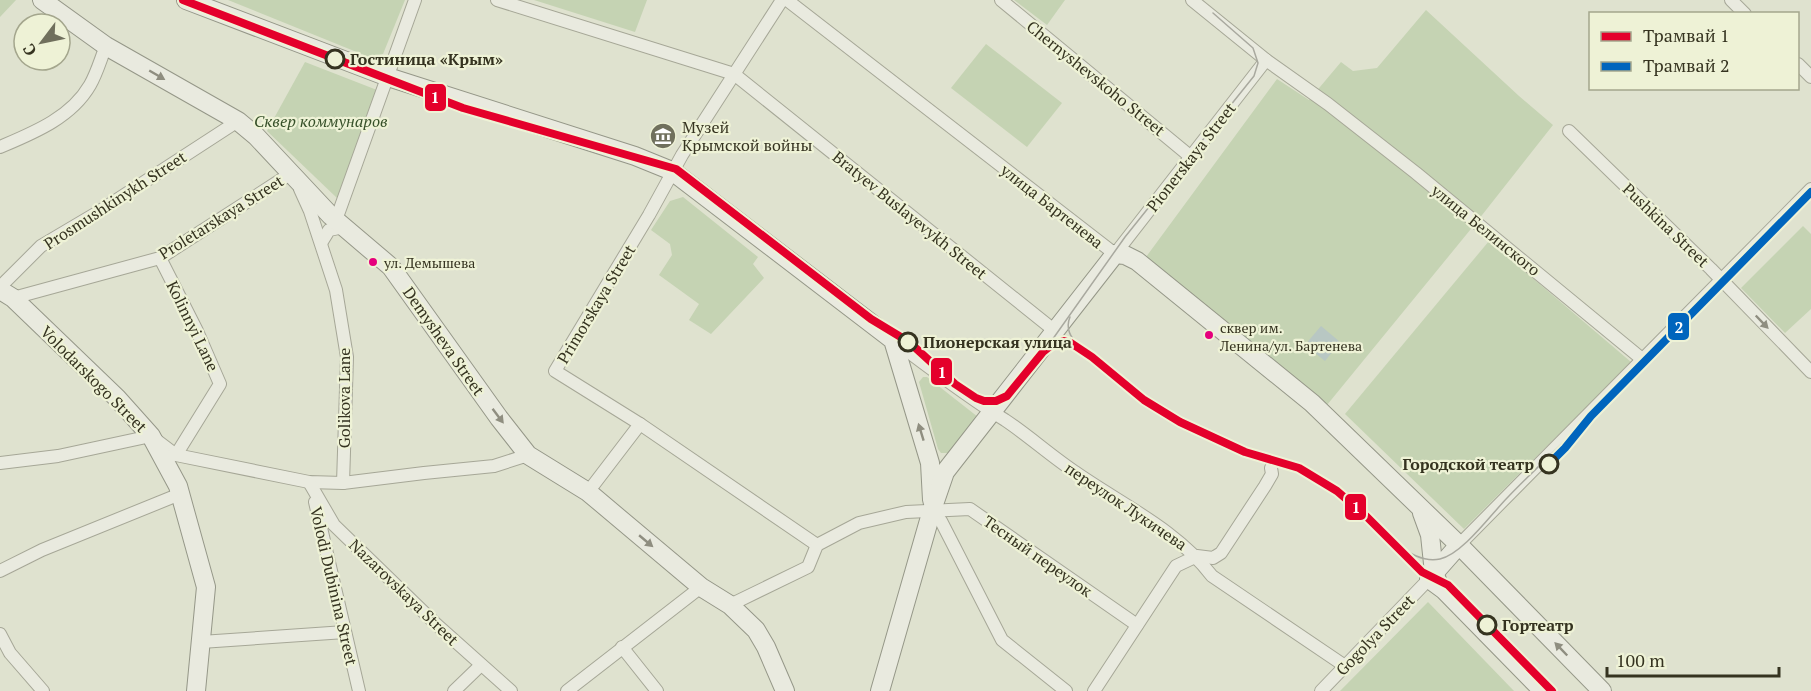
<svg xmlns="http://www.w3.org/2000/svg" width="1811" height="691" font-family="'PT Serif',serif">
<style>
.green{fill:#c5d3b3}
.water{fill:#b8c7c3}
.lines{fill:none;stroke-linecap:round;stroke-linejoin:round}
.street-casing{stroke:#a6a797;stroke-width:14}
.secondary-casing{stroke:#959788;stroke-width:20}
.street{stroke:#e9eadf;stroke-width:12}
.secondary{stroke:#e9eadf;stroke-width:18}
.tram{stroke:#a9a99f;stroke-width:1.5}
.tram-1-casing{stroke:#eef2d6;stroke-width:12}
.tram-2-casing{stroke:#eef2d6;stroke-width:12}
.tram-1{stroke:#e4002b;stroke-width:8}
.tram-2{stroke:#0065bd;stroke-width:8}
.oneway{fill:#8f8e80}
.stop-dot{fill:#eef2d6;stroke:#353320;stroke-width:3}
.bus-dot{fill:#e5007d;stroke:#eef2d6;stroke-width:2}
.labels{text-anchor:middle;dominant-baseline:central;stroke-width:4.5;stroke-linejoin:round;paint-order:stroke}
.bus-label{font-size:14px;fill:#353320;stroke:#eef2d6;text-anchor:start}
.stop-label{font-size:16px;font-weight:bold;fill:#353320;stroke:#eef2d6;text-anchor:start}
.street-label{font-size:16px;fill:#353320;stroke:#eef2d6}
.park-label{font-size:16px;font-style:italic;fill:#365029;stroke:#eef2d6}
.poi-label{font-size:16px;fill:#353320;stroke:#eef2d6;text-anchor:start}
.line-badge{stroke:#eef2d6;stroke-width:2}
.badge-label{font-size:16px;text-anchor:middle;font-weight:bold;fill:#fff}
</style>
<rect width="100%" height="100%" fill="#dfe2cf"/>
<g class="green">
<polygon points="0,0 16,0 0,17"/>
<polygon points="228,0 405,0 383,54 369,57"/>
<polygon points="534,0 647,0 635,32"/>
<polygon points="1014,0 1065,0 1047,25"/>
<polygon points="1426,10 1519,96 1553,125 1475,224 1327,405 1146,257 1277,79 1309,100 1341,62 1353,71 1377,68"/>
<polygon points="986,44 1062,103 1027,147 951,88"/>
<polygon points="305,62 377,90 337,198 267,131"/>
<polygon points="683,197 758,257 753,264 764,278 711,334 689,320 699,304 659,275 672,255 670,244 651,230 670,201"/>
<polygon points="1803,226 1811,234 1811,309 1785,333 1741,288"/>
<polygon points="1489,241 1631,362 1464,529 1345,414"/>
<polygon points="923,377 927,377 978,417 951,453 941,453 938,449 919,382"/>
<polygon points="1428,602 1514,691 1340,691"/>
</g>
<polygon class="water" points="1321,326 1340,342 1325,361 1305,345"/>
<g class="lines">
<g class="street-casing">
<g id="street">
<polyline points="497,0 734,74 1055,331"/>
<polyline points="782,0 682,155 649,215 555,371 640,424 817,545"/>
<polyline points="787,0 1115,254 1266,60"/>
<polyline points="1001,0 1191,157"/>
<polyline points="1192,0 1266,60 1328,104 1416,173 1642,359"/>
<polyline points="1731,0 1745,14"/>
<polyline points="1798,64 1811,77"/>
<polyline points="1569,131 1711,269 1811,372"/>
<path d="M0,147C33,133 71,118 90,85C97,73 101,58 106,46"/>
<polyline points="300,189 310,211 336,290 347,357 343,483"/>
<polyline points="336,220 415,0"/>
<polyline points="321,243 329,230 344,227"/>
<polyline points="160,258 197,331 220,384 176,455"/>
<polyline points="0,287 41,246 95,214 238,121"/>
<polyline points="13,298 160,258 290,174"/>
<path d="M894,341C930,368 966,396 1005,420C1029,436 1051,456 1075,472C1122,505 1176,529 1212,576L1345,666"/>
<polyline points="0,463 58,456 151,436 176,455 309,482 343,483 424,473 494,466 528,455"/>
<polyline points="309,482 334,525 437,625 511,691"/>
<polyline points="588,492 640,424"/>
<polyline points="315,502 359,691"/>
<polyline points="932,510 941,521 1002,640 1066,691"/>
<polyline points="1459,545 1811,189"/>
<polyline points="0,571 42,550 180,494"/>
<polyline points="730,605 808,567 817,545 859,523 906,512 970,509 1137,625"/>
<polyline points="0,634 10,653 43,691"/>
<polyline points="201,642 345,632"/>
<polyline points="622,647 657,691"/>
<polyline points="454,691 481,665"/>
<polyline points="567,691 701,587"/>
<polyline points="1094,691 1176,566 1197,556 1213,558 1221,553 1265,486 1272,474 1271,468"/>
<polyline points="1321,691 1429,579"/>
</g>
</g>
<g class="secondary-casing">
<g id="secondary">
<polyline points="42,0 106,46 238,121 256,136 331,216 391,267 499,418 528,455 588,492 701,587 730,605 756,630 766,647 785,691"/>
<polyline points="186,0 388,77 635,156 672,171 893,340 930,463 932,500"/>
<polyline points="0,290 13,298 117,398 151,436 178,486 206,587 196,691"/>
<polyline points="1422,513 1430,535 1434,573 1437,580"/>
<polyline points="1459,545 1429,579 1444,590 1543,691"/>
<polyline points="880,691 932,510 945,472 1115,254 1125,255 1137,261 1312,403 1459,545 1602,691"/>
</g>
</g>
<use href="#street" class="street"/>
<use href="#secondary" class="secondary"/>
<g class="tram">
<path d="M1070,317C1065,329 1071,337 1078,346"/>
<polyline points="1045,350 1125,237 1254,76 1258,63 1253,48 1213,13"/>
<path d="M1390,540C1405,550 1421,563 1440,559C1463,554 1492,513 1508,497C1535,469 1563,443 1591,416"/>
</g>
<g class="tram-1-casing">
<polyline id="tram-1" points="183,0 463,108 676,169 871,319 909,342 955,384 976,398 984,401 996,401 1007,396 1043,352 1053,344 1064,341 1071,343 1092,357 1144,400 1180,422 1245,452 1299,468 1337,491 1367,517 1422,572 1448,585 1552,691"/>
</g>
<g class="tram-2-casing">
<polyline id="tram-2" points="1549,464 1565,448 1591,416 1811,192"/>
</g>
<use href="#tram-1" class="tram-1"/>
<use href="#tram-2" class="tram-2"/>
</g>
<defs><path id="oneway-solid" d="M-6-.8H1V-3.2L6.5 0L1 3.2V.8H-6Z" transform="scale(1.5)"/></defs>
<g class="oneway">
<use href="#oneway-solid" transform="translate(157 75) rotate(30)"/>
<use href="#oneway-solid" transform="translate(1762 322) rotate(46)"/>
<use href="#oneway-solid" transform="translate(498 416) rotate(53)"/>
<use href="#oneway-solid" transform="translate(921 432) rotate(-107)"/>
<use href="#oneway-solid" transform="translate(646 541) rotate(40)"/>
<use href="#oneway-solid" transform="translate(1561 649) rotate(-134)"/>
</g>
<defs>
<g id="museum-disc" transform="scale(1.35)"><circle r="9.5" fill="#70705d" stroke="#eef2d6"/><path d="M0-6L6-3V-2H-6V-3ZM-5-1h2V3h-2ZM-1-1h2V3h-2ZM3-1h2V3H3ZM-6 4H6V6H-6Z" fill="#fff"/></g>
</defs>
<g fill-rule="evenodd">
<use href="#museum-disc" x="663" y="136"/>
</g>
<g class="stop-dot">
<circle cx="335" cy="59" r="9"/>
<circle cx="908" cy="342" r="9"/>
<circle cx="1549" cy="464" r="9"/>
<circle cx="1487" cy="625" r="9"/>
</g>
<g class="bus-dot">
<circle cx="373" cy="262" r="5"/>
<circle cx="1209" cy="335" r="5"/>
</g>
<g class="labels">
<g class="bus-label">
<text x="384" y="262">ул. Демышева</text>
<text x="1220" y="327">сквер им.<tspan x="1220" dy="18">Ленина/ул. Бартенева</tspan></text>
</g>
<g class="stop-label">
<text x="350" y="59">Гостиница «Крым»</text>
<text x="923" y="342">Пионерская улица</text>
<text x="1534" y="464" text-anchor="end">Городской театр</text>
<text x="1502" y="625">Гортеатр</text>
</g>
<g class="street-label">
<text transform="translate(1096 78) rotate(39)">Chernyshevskoho Street</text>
<text transform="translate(1191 157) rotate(-52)">Pionerskaya Street</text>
<text transform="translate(115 200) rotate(-33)">Prosmushkinykh Street</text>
<text transform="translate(1052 206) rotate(38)">улица Бартенева</text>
<text transform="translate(910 215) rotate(39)">Bratyev Buslayevykh Street</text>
<text transform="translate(221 217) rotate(-32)">Proletarskaya Street</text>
<text transform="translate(1666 225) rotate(44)">Pushkina Street</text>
<text transform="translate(1486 230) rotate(39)">улица Белинского</text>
<text transform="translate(596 304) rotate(-59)">Primorskaya Street</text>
<text transform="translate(193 326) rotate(64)">Kolinnyi Lane</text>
<text transform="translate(444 341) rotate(55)">Demysheva Street</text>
<text transform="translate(94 379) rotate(45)">Volodarskogo Street</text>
<text transform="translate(344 398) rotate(-90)">Golikova Lane</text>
<text transform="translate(1126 506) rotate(34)">переулок Лукичева</text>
<text transform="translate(1038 556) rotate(35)">Тесный переулок</text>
<text transform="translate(334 586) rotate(77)">Volodi Dubinina Street</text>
<text transform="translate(404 592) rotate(44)">Nazarovskaya Street</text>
<text transform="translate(1375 635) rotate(-46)">Gogolya Street</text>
</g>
<g class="park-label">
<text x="321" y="121">Сквер коммунаров</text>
</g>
<g class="poi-label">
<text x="682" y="127">Музей<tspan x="682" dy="18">Крымской войны</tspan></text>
</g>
</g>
<g class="line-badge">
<rect x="424" y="83" width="23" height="29" rx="6" fill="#e4002b"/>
<rect x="1667" y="312" width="23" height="29" rx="6" fill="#0065bd"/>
<rect x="930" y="357" width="23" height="29" rx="6" fill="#e4002b"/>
<rect x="1344" y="493" width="23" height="28" rx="6" fill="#e4002b"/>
</g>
<g class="badge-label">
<text x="435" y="103">1</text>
<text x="1679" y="333">2</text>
<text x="942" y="378">1</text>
<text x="1356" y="513">1</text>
</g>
<rect x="1589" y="12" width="210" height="78" fill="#eef2d6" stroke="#a4a68d" stroke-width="1.5"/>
<rect x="1601" y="32" width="30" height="9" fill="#e4002b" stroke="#a4a68d" stroke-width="1.5"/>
<text x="1643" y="42" font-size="18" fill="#353320">Трамвай 1</text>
<rect x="1601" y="62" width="30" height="9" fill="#0065bd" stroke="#a4a68d" stroke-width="1.5"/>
<text x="1643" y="72" font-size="18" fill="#353320">Трамвай 2</text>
<g transform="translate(42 42) rotate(238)"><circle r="28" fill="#eef2d6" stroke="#a4a68d" stroke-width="1.5"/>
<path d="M0-4.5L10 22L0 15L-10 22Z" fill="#70705d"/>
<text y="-9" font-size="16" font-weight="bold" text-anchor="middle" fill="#353320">С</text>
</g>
<path d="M1607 667v9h172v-9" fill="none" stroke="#353320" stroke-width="3"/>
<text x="1616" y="667" font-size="18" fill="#353320" stroke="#eef2d6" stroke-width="4.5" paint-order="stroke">100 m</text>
</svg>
